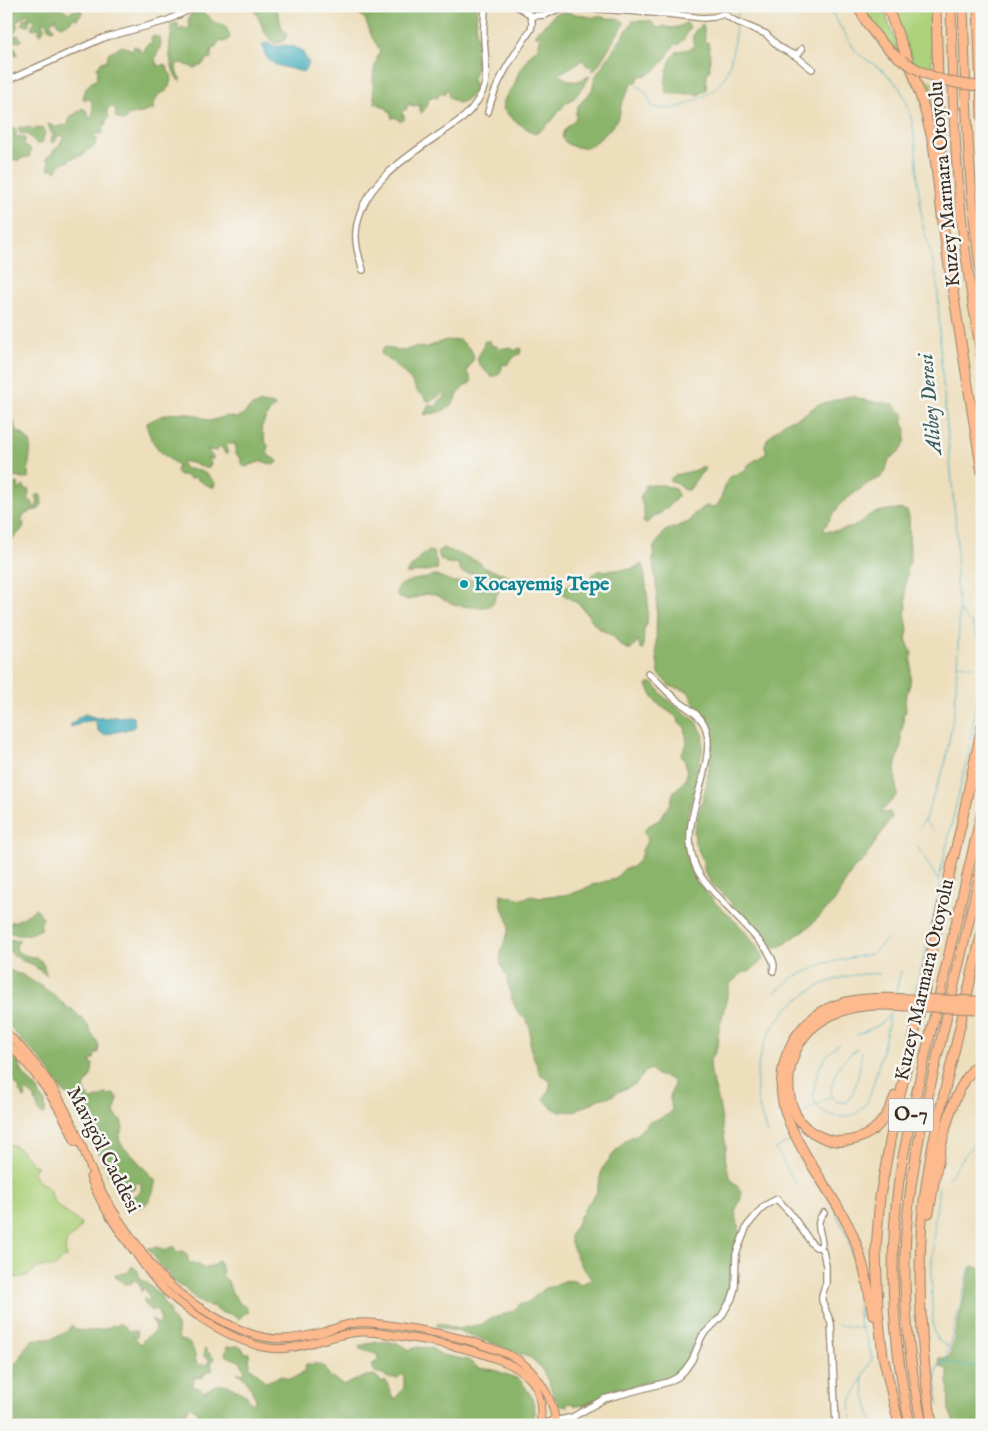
<svg xmlns="http://www.w3.org/2000/svg" width="988" height="1431" font-family="'IM FELL English',serif">
<style>
.green{fill:#add27b;stroke:#747e4c}
.forest{fill:#8ab46b;stroke:#626f44}
.water{fill:#3ba9b9;stroke:#3b6a6c}
.lines{fill:none;stroke-linecap:round;stroke-linejoin:round}
.stream{stroke:#3ba9b9;stroke-width:1}
.minor-casing{stroke:#94846d;stroke-width:8}
.major-casing{stroke:#94846d;stroke-width:9}
.highway-casing{stroke:#94846d;stroke-width:11}
.minor{stroke:#fff;stroke-width:5.5}
.major{stroke:#fcba8e;stroke-width:7}
.highway{stroke:#fcba8e;stroke-width:9}
.highway-bridge-casing{stroke:#94846d;stroke-width:11;stroke-linecap:butt}
.highway-bridge{stroke:#fcba8e;stroke-width:9}
.culture-dot{fill:#0f9aa8;stroke:#f6f6f2;stroke-width:2}
.labels{text-anchor:middle;dominant-baseline:central;stroke-width:5;stroke-linejoin:round;paint-order:stroke}
.shield{fill:#f6f6f2;stroke:#73675e;stroke-width:1}
.shield-label{font-size:19px;font-weight:bold;fill:#3b2a1e}
.street-label{font-size:20px;fill:#3b2a1e;stroke:#f6f6f2}
.culture-label{font-size:20px;font-weight:bold;fill:#0d838f;stroke:#f6f6f2;text-anchor:start}
.water-label{font-size:21px;font-style:italic;fill:#3b5d5c;stroke:#f6f6f2}
</style>
<rect width="100%" height="100%" fill="#f6f6f2"/>
<filter id="ink" filterUnits="userSpaceOnUse"><feTurbulence type="fractalNoise" baseFrequency=".02" numOctaves="2"/><feDisplacementMap in="SourceGraphic" scale="10" xChannelSelector="R" yChannelSelector="G"/><feConvolveMatrix kernelMatrix="1 2 1 2 8 2 1 2 1" color-interpolation-filters="sRGB"/></filter>
<filter id="wash" filterUnits="userSpaceOnUse"><feTurbulence type="fractalNoise" baseFrequency=".0096" numOctaves="4" result="noise"/><feDisplacementMap in="SourceGraphic" scale="20" xChannelSelector="R" yChannelSelector="G"/><feGaussianBlur stdDeviation="1.12" result="paint"/><feColorMatrix in="noise" values="0 0 0 0 0 0 0 0 0 0 0 0 0 0 0 0 0 1.4 0 .05"/><feComposite in="paint" operator="in"/></filter>
<g filter="url(#wash)">
<rect width="100%" height="100%" fill="#eddebc"/>
<g class="green">
<polygon points="862,6 882,6 896,41 895,42 899,54 875,30"/>
<polygon points="891,6 931,6 932,73 914,64"/>
<polygon points="919,76 932,82 935,137"/>
<path d="M6,1143C18,1146 27,1154 32,1165H36L37,1167L34,1169L33,1172C36,1182 40,1181 46,1186C51,1190 52,1198 56,1204C62,1212 74,1216 81,1224C81,1231 72,1235 67,1240L65,1251L67,1257L61,1259C56,1273 48,1264 38,1268C34,1270 31,1273 28,1275C18,1280 16,1273 6,1284Z"/>
</g>
<g class="forest">
<path d="M6,6H57L56,9L60,7L69,13C74,10 78,8 83,12L77,19L75,18L72,19L70,22L61,26L56,22L57,19L56,18L50,23L54,28L53,30L48,28L47,24L42,21L43,26L45,28L41,34H39L37,32L41,28L32,29L31,28L36,19H29V24L28,26L22,24L24,19L27,18L30,14L29,13C25,16 19,19 16,22L18,26L14,33L13,34L11,31H10V35L12,36L18,35L22,40L20,42L10,40V42L14,44L11,46L8,45V47L16,48L17,55H13L11,57L6,49Z"/>
<path d="M251,6H276L282,28L287,34C285,42 281,43 274,43C265,36 263,27 258,17C257,13 253,10 251,6Z"/>
<path d="M357,6H477L476,28L478,46L476,63L477,67L472,82L475,83C475,94 470,100 458,103L451,99L448,95L449,91L446,90L444,94L442,92L436,99L435,96L429,98L427,106L422,113L419,111L420,105L413,106L412,104L411,106L409,103L406,110L404,109L401,115H404V120L400,121L394,117L392,119C391,109 383,106 375,103C371,82 373,69 380,50L372,37L365,19L358,13Z"/>
<path d="M200,9L205,15H208L213,22C225,26 225,22 230,37L227,41L223,42L221,41L217,43L216,48L211,49L212,59L208,58L202,65L194,68L182,63L176,64L177,74L182,79L179,81C172,73 168,53 170,42C171,34 172,34 171,26L173,24L177,23L179,25L177,29L178,30L184,28L188,29L190,26L188,23L190,15Z"/>
<path d="M563,12C573,13 581,15 590,17C596,18 592,16 598,16C602,16 602,17 605,18C615,19 615,16 624,22C623,29 619,30 616,36C609,48 602,60 594,71H592V66H587L583,60L559,74C563,78 572,83 578,81C583,80 585,77 590,76C585,84 580,92 573,99C571,101 569,101 566,103C565,104 552,120 552,121C545,125 542,131 535,134L512,119L503,109V103L507,94L514,86L520,69L530,55L538,47L542,34L537,37L535,34L536,32L548,22L554,14Z"/>
<path d="M633,21H651L656,27L660,28L663,26C671,29 679,28 685,23L688,24L690,26L684,39L679,44H676C671,48 670,52 666,58C660,66 650,77 640,76L636,82L631,85C628,92 623,99 621,106C620,108 621,111 620,113C617,125 599,141 589,146C580,150 559,145 563,133C565,128 573,122 576,118V112L578,106L592,90L595,77Z"/>
<path d="M703,24L705,37L704,40L706,43L708,42C711,50 709,61 710,70L707,74L706,90L699,95C688,92 677,96 666,93C664,82 668,55 679,51C686,49 690,51 694,45C690,36 695,29 703,24Z"/>
<path d="M154,36L160,37C164,53 151,53 157,65L160,66L164,64L168,68V71L172,76L168,90L158,95L154,104V109C150,110 146,112 142,113C133,115 131,111 124,121L116,118L115,116L116,111L113,106H111L107,110L109,118L106,121L105,125L102,130L103,133L100,134H95L94,137L98,139L95,142V146L93,148L90,147L89,150L86,149L85,154L70,159L69,162C62,160 60,166 57,170L55,171L53,168L49,170V163L46,158L53,153V151L57,148L64,137L60,135L58,136L55,142L52,143L51,140L54,133H51L48,124L53,126L55,128L57,126L61,128L62,125L66,126L69,124L68,120L71,116L74,115L82,108L87,111L90,119C95,116 92,108 92,102L89,99H83C84,90 88,83 96,80L98,72L97,67L102,62L107,60L109,52L119,48L121,46L125,47L133,50L134,46L140,48L139,51L142,52L145,49L147,45L152,42L151,38Z"/>
<polygon points="20,127 27,128 30,127 33,130 36,128 44,129 45,132 42,143 38,145 27,134 20,133 18,128"/>
<polygon points="6,128 15,129 17,135 15,137 16,138 20,136 25,138 24,145 31,150 29,157 24,157 23,159 20,158 19,161 15,159 12,161 6,160 6,143 7,141 6,138 10,139 11,134 6,133"/>
<path d="M446,340C450,341 455,340 459,340C463,341 468,348 472,351L474,358L467,370V373L470,376V378L472,381C469,384 465,385 462,389C458,393 456,398 453,403C446,412 434,413 424,415L428,406L431,405L436,407C439,400 445,396 448,390L447,389C442,394 434,401 427,401L422,394L418,393C412,379 403,372 392,362C388,359 386,357 382,355L381,351L385,347L396,350L404,351L415,347L425,348Z"/>
<path d="M485,341H490L492,346H497L500,349L510,347L515,351L519,348L521,349L520,354L515,356L507,365L502,364V369L498,375L491,377C488,372 483,370 480,365C473,357 484,352 484,342Z"/>
<path d="M850,396L874,402L894,404L898,411L903,413L905,416L902,421L906,430L905,442L900,451L889,459L885,473L880,478L870,482L841,503L824,528V531C835,532 849,529 859,524C863,522 865,518 868,516C877,511 897,507 907,511L909,517L910,562L906,568L908,574L905,584L907,608L905,612L908,630L906,639L912,654L910,684L905,700L906,712L903,715L904,722L900,734L902,740L895,768L897,795L881,812L882,813L890,812L892,817L863,861L853,869L834,902L810,926L779,948H773L764,936L739,915L729,900L712,884L705,873L702,858L695,843L694,830L706,787L711,756V723L695,705L688,691L669,686L659,674L656,651L657,591L653,561L654,547L665,531L689,522L694,514L706,506L715,507L720,501L728,478L745,470L749,464L767,453L765,446L767,439L785,422L802,416L817,405Z"/>
<path d="M262,403L274,405L275,407L269,412L261,428L266,443L268,445L267,452L269,456L278,461L277,463L274,465L262,461L245,467L241,464V459L235,453L236,444H227L226,448L228,453L225,454L223,449L219,446L217,451L207,450L213,457V459L207,458L211,463L209,468C204,469 203,467 198,465C194,463 188,463 183,461L182,463L184,468C189,470 195,469 200,471C206,473 212,478 215,483L214,487H212C206,485 199,482 195,477L191,479L184,475H178L176,472L178,465C164,457 148,442 147,423C171,409 186,410 210,421L227,416L236,418L240,416L244,415C248,407 253,405 262,403Z"/>
<polygon points="12,422 14,422 16,430 23,434 31,444 28,474 29,477 23,479 16,477 12,479 10,478 6,479 6,428 8,429 12,426"/>
<path d="M701,467H704L705,469L694,482L693,485L689,490H685L678,484L669,481C676,470 692,475 701,467Z"/>
<path d="M6,482L10,486H13L15,483H18L19,490L23,486H24L25,489L29,490L28,499L33,503V507H36L38,502L35,496L39,494L41,496L42,504L38,510L30,511L29,513L24,514L21,520L24,523C23,533 17,532 13,539L6,537Z"/>
<path d="M645,485H663L675,489L678,495V497L661,513L654,516L647,523H644L643,521C647,513 641,504 640,496L643,493Z"/>
<path d="M443,548L479,562L485,568L505,574L509,577L510,580C499,582 489,577 478,575C473,573 468,573 462,573L459,569L458,563L449,564L440,559L438,551Z"/>
<path d="M429,551L433,552L438,567L437,569L406,574C408,568 411,568 415,563C420,558 422,554 429,551Z"/>
<polygon points="643,564 648,600 647,624 644,629 643,649 640,648 638,640 631,650 621,646 613,636 598,628 580,605 564,595 563,588 570,584 591,582 592,575 598,571 631,569"/>
<path d="M436,575L453,582H460L465,579L476,580L489,585L497,584L501,586L493,603L489,606L478,608L455,605L435,595L426,594L409,600L399,598C388,584 417,578 428,578L430,576Z"/>
<path d="M651,683L654,684L664,697L697,722L704,736C702,741 703,745 702,751C702,756 699,760 698,765C697,770 697,776 696,781C693,797 687,813 685,829C680,875 710,897 739,925C748,934 755,945 763,955V960L755,967L749,972H743L730,984L718,1034V1043L715,1053L710,1059L711,1074L719,1103L726,1147C724,1160 727,1171 733,1183C746,1191 741,1200 735,1211L740,1234L733,1252L730,1262L731,1267L728,1287L724,1304L717,1311L709,1321L700,1329L695,1336L686,1363L672,1376L662,1380H655L628,1388H617L610,1393L585,1405L576,1406L571,1403L567,1404V1406H560C553,1398 551,1387 546,1377C543,1369 537,1363 531,1358L465,1333L440,1328L436,1325L440,1323L457,1329L482,1324L488,1320L513,1311L520,1304C531,1304 535,1294 544,1289C547,1287 552,1287 555,1285C567,1279 569,1279 582,1284L588,1281L591,1278C588,1272 585,1271 581,1266C579,1263 570,1242 570,1239C569,1231 579,1225 579,1217L583,1213L585,1207L596,1194L602,1169L618,1148L627,1139L636,1135L649,1122L661,1118L664,1116L668,1115L672,1110C672,1107 670,1102 670,1098C670,1091 679,1082 668,1078C659,1074 659,1079 651,1069L644,1072L643,1075L635,1084L618,1092L612,1096L598,1099L589,1105L578,1108L576,1111C570,1113 566,1110 560,1112L551,1107L543,1098C548,1093 551,1088 550,1081L540,1074L530,1047V1029L527,1020L519,1014L516,1009L511,996L507,980L508,977C497,964 500,954 505,940C507,935 510,929 509,924C507,912 499,910 501,894L522,899L532,896L540,898L548,896L565,895L580,891L592,885L615,879L624,869L632,867L640,859L642,851L648,839L644,831L648,826L659,820L670,804L674,791L681,785L686,779L687,769L684,759L681,754L687,744L685,727L679,723L678,718L658,704L652,696L647,685Z"/>
<path d="M35,908L37,909L43,918L40,924L42,929C30,934 21,938 9,932L6,933V923C16,922 29,916 35,908Z"/>
<path d="M6,939L15,940L18,939L20,941L16,945L17,951C22,955 30,957 36,957C45,963 43,966 47,976L32,964L22,961L6,949Z"/>
<path d="M6,968L18,974H21L50,992L68,1008L72,1009L86,1023L99,1045L98,1053H95L94,1059L90,1061L93,1065L91,1076L84,1087L86,1094L91,1100L101,1097L104,1094L108,1095L113,1094L118,1098C116,1107 111,1115 121,1120L123,1129L119,1136L120,1142L124,1148L134,1156L141,1166L147,1170L150,1176L156,1180C153,1191 151,1207 136,1208L132,1204L131,1198L141,1191V1183L135,1182V1187L132,1190H128L125,1186L123,1187C117,1183 114,1177 108,1174L107,1168L102,1161V1156L93,1145L86,1125L79,1116L75,1104L61,1089L43,1062L6,1024Z"/>
<polygon points="6,1049 19,1063 20,1067 24,1075 38,1090 40,1096 45,1101 45,1114 43,1115 39,1112 34,1096 26,1090 25,1095 26,1098 24,1098 19,1091 20,1089 13,1081 6,1080"/>
<path d="M173,1246L177,1252L183,1251L188,1257V1262C191,1263 195,1263 197,1264C202,1266 202,1269 208,1269L207,1267L215,1265L216,1262L219,1261L223,1272L222,1276L228,1281L231,1291L241,1305L246,1306L248,1313H245L239,1319L228,1313L225,1314L217,1310L214,1307L203,1304L190,1294L184,1286H180L172,1281L170,1274L163,1269L148,1248L157,1247L166,1251Z"/>
<path d="M132,1266L138,1271L140,1278L162,1296L164,1304L169,1309L170,1315L177,1326L179,1340C192,1340 195,1351 196,1363L200,1366L203,1364L206,1366L209,1362V1359L203,1355L205,1349L214,1358L211,1365L213,1370L206,1372L203,1377L194,1378L193,1385L195,1388L198,1387L204,1392L215,1385H228L247,1396L249,1401L254,1404L256,1399L247,1381L237,1372L243,1374L245,1372L241,1362L225,1355L227,1347L238,1346L243,1349L244,1353H249L250,1368L257,1372L265,1382L282,1376C291,1382 298,1376 305,1370L306,1364H318L325,1368L330,1377L344,1385L366,1376L375,1375L382,1382L386,1381L393,1398L395,1399L404,1388V1376L402,1374L398,1378H388L383,1374L375,1372L371,1365L378,1361V1355L360,1349L359,1346C378,1341 393,1338 410,1350L417,1347L431,1348L442,1355L468,1360L478,1368L494,1370L516,1378L521,1381L532,1397L535,1410L534,1425H191L198,1415L197,1410L193,1409L190,1406C185,1411 183,1420 178,1424L173,1423L171,1425H6V1365L16,1363L20,1360L25,1348L33,1339C50,1340 61,1338 72,1325L76,1330C86,1331 104,1332 112,1325L117,1326L119,1323L129,1331H137V1337L132,1336L141,1344L145,1338L154,1333L155,1324L151,1319L158,1324L161,1320L157,1309L151,1311L144,1303V1298L147,1301L150,1299L145,1288L141,1292L139,1283L133,1279L132,1283L125,1284L115,1277L116,1274L128,1273Z"/>
<polygon points="972,1266 980,1268 982,1286 982,1425 955,1425 949,1410 948,1370 940,1366 939,1358 949,1358"/>
</g>
<g class="water">
<path d="M266,43L276,46L286,45L295,47L302,51L309,63L304,71L302,72C285,66 263,68 263,44Z"/>
<path d="M85,714L97,718L129,716L134,717L135,726L133,728L104,735L98,731L95,721C83,720 82,724 71,727L70,725L79,717Z"/>
</g>
<g class="lines">
<g class="stream">
<polyline points="828,7 855,50 861,56 884,71 899,87 907,103 912,122 916,147 918,185 923,226 935,270 938,292 940,351 957,539 956,581 959,610 959,629 955,705 945,764 924,821 920,826"/>
<polyline points="737,19 739,6"/>
<path d="M637,86C645,91 649,96 651,105C661,111 675,109 685,105C731,87 730,71 736,25"/>
<polyline points="959,610 967,619 972,624"/>
<polyline points="959,664 975,667"/>
<polyline points="924,821 934,831"/>
<polyline points="939,878 969,750 976,705 981,650 979,641 971,623"/>
<polyline points="775,992 792,978 825,963 871,954 888,939"/>
<polyline points="915,993 941,885 917,846"/>
<polyline points="895,994 901,971"/>
<polyline points="857,1035 879,1025 888,1017"/>
<path d="M839,1044C824,1055 815,1071 814,1090C814,1094 814,1101 817,1105C826,1117 845,1121 858,1112C862,1109 866,1104 868,1100C872,1090 875,1078 878,1067C883,1048 888,1029 890,1010"/>
<path d="M858,1048C853,1052 847,1056 842,1062C835,1072 820,1106 846,1102C859,1090 859,1067 862,1051"/>
<polyline points="801,1114 832,1096"/>
<path d="M768,1134C759,1113 754,1090 758,1067C767,1009 823,970 880,974"/>
<polyline points="792,1140 775,1149 797,1186"/>
<polyline points="948,1178 977,1139 982,1114"/>
<path d="M938,1185C939,1199 935,1213 934,1228C932,1254 931,1280 932,1306C933,1314 932,1325 935,1333C937,1340 941,1344 948,1346"/>
<path d="M836,1213L850,1241L849,1243C854,1259 858,1275 859,1292C860,1302 856,1311 859,1320"/>
<polyline points="838,1325 863,1328"/>
<polyline points="859,1327 860,1308"/>
<polyline points="940,1362 970,1366 977,1365"/>
<polyline points="945,1362 970,1267"/>
<polyline points="937,1366 945,1362"/>
<polyline points="863,1379 865,1395 873,1425"/>
<polyline points="938,1405 936,1372 939,1365"/>
<polyline points="940,1419 941,1425"/>
<polyline points="852,1425 850,1410 851,1401 872,1359 867,1339 860,1327"/>
</g>
</g>
</g>
<g filter="url(#ink)">
<g class="lines">
<g class="minor-casing">
<g id="minor">
<polyline points="531,16 545,15 558,9 564,9 586,8 668,14 703,18 714,17 724,14 735,21 766,34 779,47 797,57 812,69"/>
<polyline points="792,54 798,54 802,49"/>
<polyline points="6,81 103,38 166,21 197,6"/>
<path d="M488,112C496,80 513,57 531,29C535,16 527,11 516,6"/>
<path d="M363,270C359,257 355,245 356,232C360,177 425,147 464,117C493,88 486,74 484,38C483,27 485,17 485,6"/>
<path d="M648,673C657,680 664,689 673,697C683,706 698,712 704,724C717,749 694,798 691,825C689,837 690,850 694,862C699,878 712,890 723,902C737,918 753,933 767,950C771,957 776,963 773,971"/>
<polyline points="820,1247 823,1251 826,1266 826,1283 822,1295 822,1301 831,1323 836,1425"/>
<polyline points="549,1422 569,1418"/>
<path d="M563,1425L571,1418L604,1399L668,1382L678,1377L685,1370L692,1360L702,1336L721,1317L732,1298L735,1288L736,1254L747,1226L764,1206L777,1199L791,1214L812,1244L816,1247H820L822,1244C821,1232 814,1222 824,1213"/>
</g>
</g>
<g class="major-casing">
<g id="major">
<path d="M6,1032C34,1059 56,1088 72,1123C82,1142 87,1163 97,1182C108,1205 123,1226 138,1246C145,1255 151,1264 158,1273C179,1297 219,1322 249,1333C276,1343 295,1339 323,1332C334,1329 344,1324 356,1323C373,1322 391,1325 408,1328C435,1332 460,1337 485,1346C497,1350 510,1354 520,1361C539,1375 554,1400 556,1425"/>
<path d="M6,1042C36,1071 59,1104 75,1142"/>
<path d="M90,1177C101,1206 118,1230 137,1255C143,1264 150,1274 157,1282C180,1308 229,1339 263,1347C293,1354 322,1337 352,1333C369,1330 387,1334 405,1337C439,1342 475,1349 507,1363C516,1367 526,1374 532,1381C541,1393 542,1410 540,1425"/>
</g>
</g>
<g class="highway-casing">
<g id="highway">
<path d="M858,6C867,27 883,47 902,60"/>
<polyline points="887,6 913,73 925,111 933,143 947,254 982,473"/>
<polyline points="936,6 939,121 942,167"/>
<path d="M951,6C952,63 953,121 958,178C962,238 972,299 982,359"/>
<path d="M963,6C966,98 968,190 982,281"/>
<polyline points="978,6 982,117"/>
<path d="M895,1096C888,1116 877,1133 856,1139C843,1143 831,1142 819,1136C779,1118 782,1059 809,1031C818,1022 830,1015 842,1011C863,1003 887,1005 910,1006"/>
<path d="M929,1213C932,1193 936,1172 940,1152C948,1116 955,1086 982,1059"/>
<path d="M873,1315C868,1286 863,1258 851,1231C832,1191 801,1156 786,1114C771,1070 793,1018 839,1004C862,997 887,998 911,999"/>
<polyline points="899,1425 883,1356 878,1311 876,1250 880,1196 893,1125 926,985 930,958 961,826 982,725"/>
<path d="M910,1425C893,1345 888,1262 899,1180C908,1124 922,1069 935,1014C951,946 966,879 982,811"/>
<path d="M922,1425C909,1362 902,1297 906,1233C911,1163 928,1095 944,1028C957,974 969,919 982,865"/>
<path d="M932,1425C922,1357 917,1288 922,1220C927,1162 941,1105 955,1048C964,1010 972,971 982,933"/>
</g>
</g>
<use href="#minor" class="minor"/>
<use href="#major" class="major"/>
<use href="#highway" class="highway"/>
<g class="highway-bridge-casing">
<g id="highway-bridge">
<path d="M902,60C926,77 952,85 982,86"/>
<polyline points="911,999 978,1001"/>
<polyline points="910,1006 976,1009"/>
</g>
</g>
<use href="#highway-bridge" class="highway-bridge"/>
</g>
</g>
<circle class="culture-dot" cx="464" cy="584" r="5"/>
<g class="labels">
<rect class="shield" x="888.5" y="1098.5" width="45" height="33" rx="4"/>
<g class="shield-label">
<text x="911" y="1115">O-7</text>
</g>
<g class="street-label">
<text transform="translate(945 184) rotate(-95)">Kuzey Marmara Otoyolu</text>
<text transform="translate(925 980) rotate(-77)">Kuzey Marmara Otoyolu</text>
<text transform="translate(103 1150) rotate(63)">Mavigöl Caddesi</text>
</g>
<g class="culture-label">
<text x="474" y="584">Kocayemiş Tepe</text>
</g>
<g class="water-label">
<text transform="translate(931 404) rotate(-95)">Alibey Deresi</text>
</g>
</g>
<rect width="988" height="1431" fill="none" stroke="#f6f6f2" stroke-width="25"/>
</svg>
